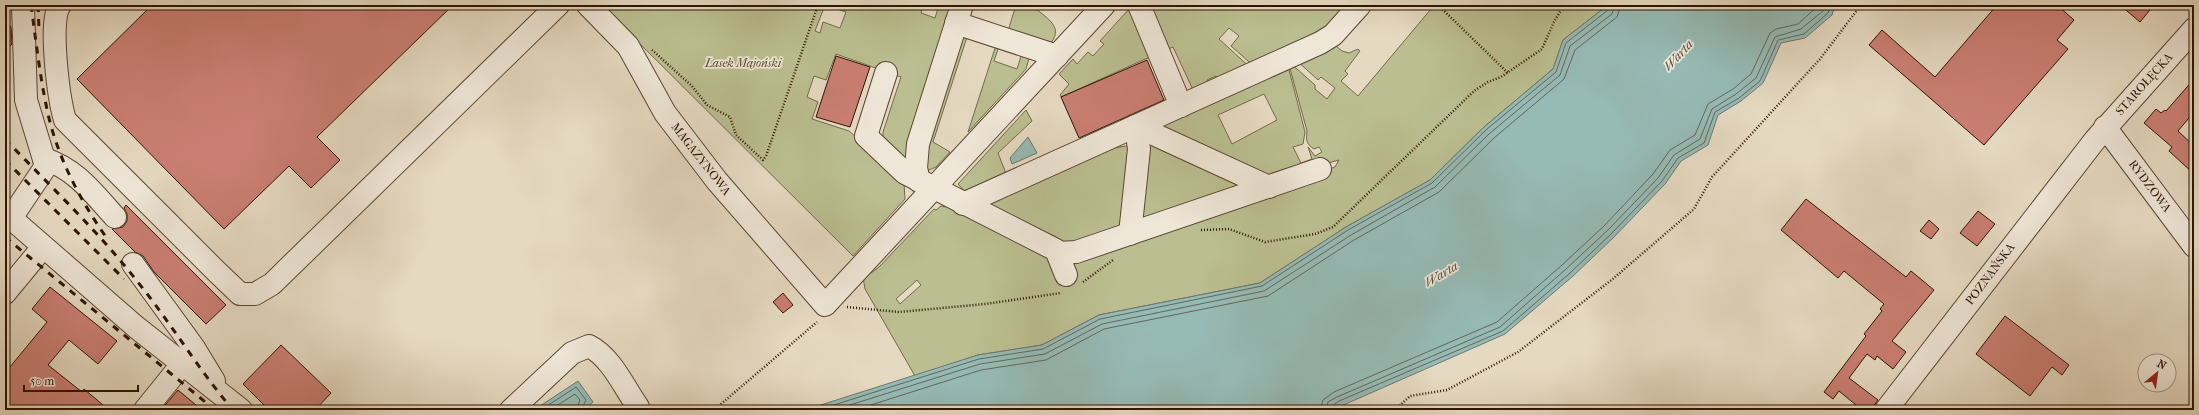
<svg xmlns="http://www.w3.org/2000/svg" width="2199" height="415" font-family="'IM FELL French Canon',serif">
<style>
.green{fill:#babe90;stroke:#746948;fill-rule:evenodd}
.water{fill:#96bab5;stroke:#6c786d}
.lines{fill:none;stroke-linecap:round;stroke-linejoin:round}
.shore{stroke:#62675a;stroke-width:1}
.building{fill:#ca7e73;stroke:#2d1400}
.minor-casing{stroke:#5b4530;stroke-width:24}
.path{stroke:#2d1400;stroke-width:2.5;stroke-dasharray:1 2;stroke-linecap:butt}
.minor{stroke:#eee6d7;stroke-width:22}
.rail{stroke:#2d1400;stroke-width:3;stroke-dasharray:7 7;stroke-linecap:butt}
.labels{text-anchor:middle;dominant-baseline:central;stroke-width:3.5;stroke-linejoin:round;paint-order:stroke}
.park-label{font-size:12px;font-style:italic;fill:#57472b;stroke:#eee6d7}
.street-label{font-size:12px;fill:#2d1400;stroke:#eee6d7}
.water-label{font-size:13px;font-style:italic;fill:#524e3f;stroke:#eee6d7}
</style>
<rect width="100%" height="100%" fill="#e5d9c1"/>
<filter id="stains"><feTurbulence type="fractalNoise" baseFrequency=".005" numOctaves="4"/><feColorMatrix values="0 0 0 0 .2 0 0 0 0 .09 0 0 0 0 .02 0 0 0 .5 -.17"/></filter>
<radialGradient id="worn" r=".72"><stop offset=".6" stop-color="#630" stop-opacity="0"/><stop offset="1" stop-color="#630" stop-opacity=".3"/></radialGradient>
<g class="green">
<path d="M601,5H923L921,13L935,18L939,5H958L911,170L883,140V132L901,77L836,54L826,80L814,76L807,97L818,102L812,119L849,131L900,175L904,184L905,199L853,256ZM825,5L846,12L840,28L823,22L820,33L815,31Z"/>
<path d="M1016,5H1037L1035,8C1048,19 1065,28 1049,45L1008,31Z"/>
<polygon points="1147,5 1348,5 1337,26 1256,68 1231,46 1239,36 1229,28 1219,39 1253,70 1221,84 1216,76 1207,80 1211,89 1194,92 1173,47 1166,50"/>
<path d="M1428,5H1608L1563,40L1553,69L1484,127L1430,180L1346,227L1260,283L1099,315L1042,345L978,355L915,376L865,289L863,277L867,269L871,273L879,267L934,209L936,210L941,206L945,207L948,205L1066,259L1230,206L1335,167L1339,160L1265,180L1160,126L1287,62L1305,132L1303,144L1293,147L1301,163L1312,159L1308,147L1315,156L1322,152L1319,147L1314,149C1306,144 1306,140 1307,131L1288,61L1315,85V89L1327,99L1335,88L1321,77L1318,80L1295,59L1336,46L1342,51L1349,53L1358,49L1360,51L1345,71L1348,74L1341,81L1358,96L1431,9ZM1264,94L1277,120L1232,144L1218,115ZM917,280L921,285L900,304L896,299Z"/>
<polygon points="1130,8 1152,56 1061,97 1060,95 1069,84 1059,74 1073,59 1077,64 1088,52 1093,56 1104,44 1100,41"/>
<polygon points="958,30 967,37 933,142 950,152 936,167 927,171 922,142"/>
<polygon points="997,42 1000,43 994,61 1017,69 1022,53 1029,58 1026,69 968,132"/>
<polygon points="1026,110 1032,121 998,153 1007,176 967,194 958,184"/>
<polygon points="1156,140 1262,187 1137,220 1144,145"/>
<polygon points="1126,146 1131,149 1127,229 1074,248 971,205 1114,148"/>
</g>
<g class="water">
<polygon points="1608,5 1835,5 1832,15 1805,38 1781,43 1763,83 1741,101 1718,115 1708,145 1681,161 1665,184 1614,237 1573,276 1505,334 1332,410 805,410 978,355 1042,345 1099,315 1260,283 1346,227 1430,180 1484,127 1553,69 1563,40"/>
<polygon points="1028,137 1037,153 1012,164 1010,158"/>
<polygon points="578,381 593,402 583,410 534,410"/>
</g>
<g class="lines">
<g class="shore">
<polyline points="541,410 576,387 586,400 581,410"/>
<polyline points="550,410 575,394 580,400 576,410"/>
<polyline points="818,410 979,359 1043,349 1100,319 1262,286 1348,230 1432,183 1487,129 1556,72 1566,43 1608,10 1610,5"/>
<polyline points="834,410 980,364 1045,354 1102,324 1264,291 1351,235 1435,187 1490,133 1560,75 1570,46 1612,14 1615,5"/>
<polyline points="855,410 981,370 1046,360 1104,329 1268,296 1354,240 1439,192 1494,138 1564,79 1575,50 1617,17 1621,5"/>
<polyline points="1320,410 1323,400 1334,392 1497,322 1562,265 1604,226 1653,174 1670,150 1695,135 1708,104 1733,89 1751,74 1770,33 1776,29 1798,24 1819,5"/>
<polyline points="1326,410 1328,402 1337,397 1500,327 1566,269 1608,230 1658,178 1674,155 1700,139 1712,109 1736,94 1756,78 1775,37 1801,29 1824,10 1825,5"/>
<polyline points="1331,410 1332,406 1339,401 1503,331 1570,273 1611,234 1662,181 1678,158 1704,143 1715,112 1739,98 1760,81 1778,40 1804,34 1828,13 1831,5"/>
</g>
</g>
<g class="building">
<polygon points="152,5 453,5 317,137 340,160 311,188 289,166 224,229 77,79"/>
<polygon points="1997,5 2057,5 2074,20 2057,40 2068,49 1984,145 1869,45 1882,30 1935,77"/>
<polygon points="2120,5 2154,5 2140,22"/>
<polygon points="5,21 11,27 12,44 5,51"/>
<polygon points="836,56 870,67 850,127 816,117"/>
<polygon points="1147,60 1164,100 1079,138 1061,97"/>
<polygon points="2194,79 2194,112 2178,131 2194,146 2194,174 2169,151 2172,147 2144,123 2156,109 2161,113 2165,110 2166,111"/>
<polygon points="1806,199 1906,277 1911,271 1934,290 1892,341 1906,352 1893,369 1877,356 1875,360 1867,354 1849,378 1878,400 1871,410 1862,410 1839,391 1833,399 1824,392 1866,336 1864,334 1882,311 1880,309 1884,304 1844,271 1838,278 1781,230"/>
<polygon points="126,205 226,305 206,324 154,272 143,256 135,252 112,229 123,227 127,221 127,214 124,208"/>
<polygon points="1978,211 1995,224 1977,246 1960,233"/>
<polygon points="1929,220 1939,229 1931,239 1920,231"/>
<polygon points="50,287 117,341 98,364 69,340 48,365 82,392 84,389 109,410 5,410 5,373 47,322 32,309"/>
<polygon points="783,293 793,305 783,313 773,302"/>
<polygon points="2005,316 2069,365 2062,375 2052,367 2030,396 1976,354"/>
<polygon points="281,345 331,393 315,410 269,410 243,384"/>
<polygon points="178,390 202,410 161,410"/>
</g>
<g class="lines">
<g class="minor-casing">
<g id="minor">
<path d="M60,5C48,20 59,100 65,120L216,271L240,294H255L272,284L558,5"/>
<polyline points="588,5 628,46 665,113 717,181 825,305 1104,5"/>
<polyline points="1139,5 1181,106"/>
<polyline points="956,23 1057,56"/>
<polyline points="886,73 866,136 905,173 1056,250 1066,275"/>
<polyline points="1136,126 1269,187"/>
<polyline points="2105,127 2194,246"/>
<path d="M44,159C75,168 94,194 115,217"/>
<polyline points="919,181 916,168 918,144 962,5"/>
<polyline points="963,204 1320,43 1333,35 1360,5"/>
<polyline points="5,213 136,327 241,410"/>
<polyline points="11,218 46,166 26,100 23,5"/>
<polyline points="1130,234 1139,149 1136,126"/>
<polyline points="1058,253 1076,252 1320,169"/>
<polyline points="133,264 194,348 214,381"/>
<polyline points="5,293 43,247"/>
<polyline points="145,410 183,363"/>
<path d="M511,410L572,353L589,346C611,357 624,387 638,407"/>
<polyline points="1886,410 2095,140 2194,29"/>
</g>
</g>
<g class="path">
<polyline points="1438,5 1508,73"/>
<polyline points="652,50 692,86 707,105 730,117 736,135 763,160 766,156 818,5"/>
<polyline points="1201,230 1229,229 1265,242 1315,234 1333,227 1474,91 1488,82 1501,77 1542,49 1554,22 1564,5"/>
<polyline points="1083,282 1113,260"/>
<polyline points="847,307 899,312 985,304 1061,293"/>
<polyline points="714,410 817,322"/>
<polyline points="1395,410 1410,396 1447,390 1518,352 1614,278 1694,209 1712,177 1820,59 1861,5"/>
</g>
<use href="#minor" class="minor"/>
<g class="rail">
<path d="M31,5C36,41 40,78 48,114C58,158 80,200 106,237"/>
<polyline points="38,5 39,30"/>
<path d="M5,139C50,186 97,230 137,281C171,323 198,369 233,410"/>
<polyline points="5,160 124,279"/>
<polyline points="5,237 215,410"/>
</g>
</g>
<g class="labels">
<g class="park-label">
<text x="743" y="63">Lasek Majoński</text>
</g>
<g class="street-label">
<text transform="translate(2144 84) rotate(-48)">STAROŁĘCKA</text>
<text transform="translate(701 159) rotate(52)">MAGAZYNOWA</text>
<text transform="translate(2150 186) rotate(53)">RYDZOWA</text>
<text transform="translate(1990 274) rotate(-53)">POZNAŃSKA</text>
</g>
<g class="water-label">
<text transform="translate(1678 55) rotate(-47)">Warta</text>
<text transform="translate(1441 274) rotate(-31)">Warta</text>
</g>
</g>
<rect width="2199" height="415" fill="none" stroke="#e5d9c1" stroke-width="20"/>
<rect x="6" y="6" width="2187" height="403" fill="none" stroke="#2d1400" stroke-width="2"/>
<rect x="10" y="10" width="2179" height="395" fill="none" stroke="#2d1400"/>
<g transform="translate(2157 373) rotate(29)"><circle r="19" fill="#eee6d7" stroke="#a19281"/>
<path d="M0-3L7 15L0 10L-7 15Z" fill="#8f2418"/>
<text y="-6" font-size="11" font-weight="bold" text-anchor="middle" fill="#2d1400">N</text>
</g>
<path d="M24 385v6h114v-6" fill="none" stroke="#2d1400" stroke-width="2"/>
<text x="30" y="385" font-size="12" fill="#2d1400" stroke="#eee6d7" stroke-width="3" paint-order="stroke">50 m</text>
<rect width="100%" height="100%" filter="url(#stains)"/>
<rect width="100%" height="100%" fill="url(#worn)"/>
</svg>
